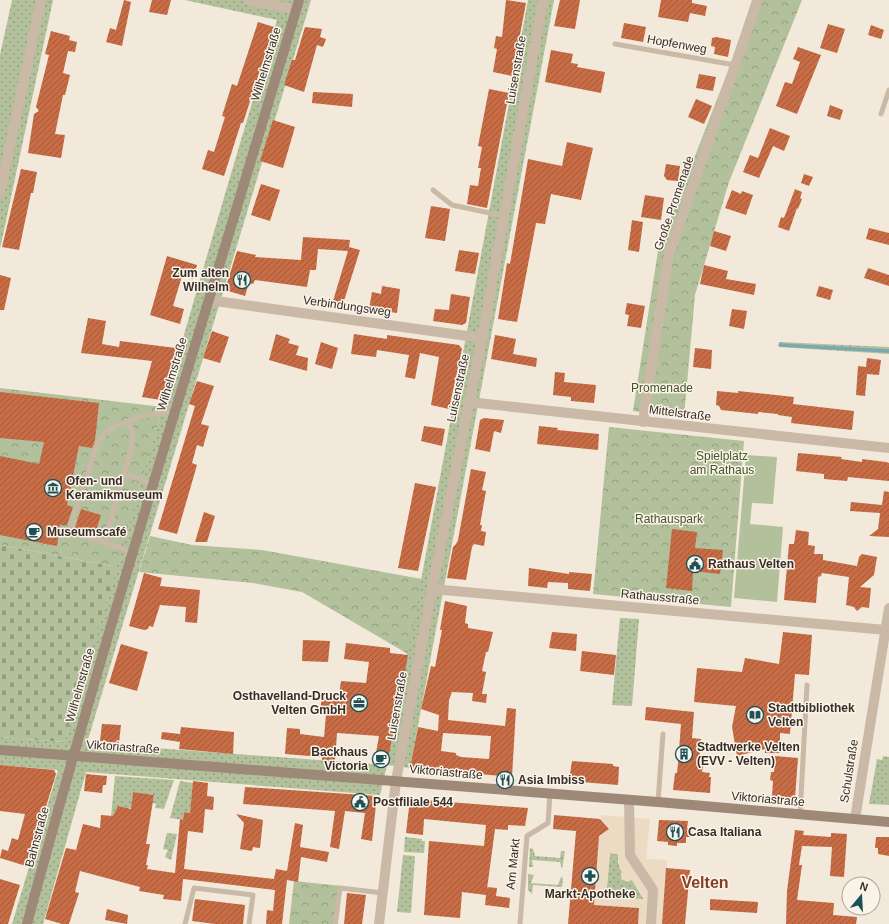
<svg xmlns="http://www.w3.org/2000/svg" width="889" height="924" font-family="Arial,sans-serif">
<style>
.grass{fill:url(#grass-dots)}
.forest{fill:url(#forest-crowns)}
.cemetery{fill:url(#cemetery-stones)}
.garden{fill:#b2c19b}
.plaza{fill:#eadbc2;fill-rule:evenodd}
.lines{fill:none;stroke-linecap:round;stroke-linejoin:round}
.stream{stroke:#7aaab0;stroke-width:3.5}
.building{fill:url(#building-hatch);fill-rule:evenodd}
.lane{stroke:#cab9a7;stroke-width:5}
.street{stroke:#cab9a7;stroke-width:10}
.secondary{stroke:#9e8878;stroke-width:10}
.labels{text-anchor:middle;dominant-baseline:central;stroke-width:3;stroke-linejoin:round;paint-order:stroke}
.street-label{font-size:12px;fill:#372d28;stroke:#faf3e8}
.poi-label{font-size:12px;font-weight:bold;fill:#372d28;stroke:#faf3e8;text-anchor:start}
.park-label{font-size:12px;fill:#43552b;stroke:#faf3e8}
.district-label{font-size:16px;font-weight:bold;fill:#873e20;stroke:#faf3e8}
</style>
<defs>
<pattern id="grass-dots" width="8" height="8" patternUnits="userSpaceOnUse"><rect width="8" height="8" fill="#b2c19b"/><path d="M2 2h.1M6 6h.1" fill="none" stroke="#929d7e" stroke-width="1.8" stroke-linecap="round"/></pattern>
<pattern id="forest-crowns" width="20" height="18" patternUnits="userSpaceOnUse"><rect width="20" height="18" fill="#b2c19b"/><path d="M2 6a3 3 0 1 1 6 0M12 15a3 3 0 1 1 6 0" fill="none" stroke="#929d7e"/></pattern>
<pattern id="cemetery-stones" width="16" height="16" patternUnits="userSpaceOnUse"><rect width="16" height="16" fill="#b2c19b"/><path d="M2 7V4a2 2 0 0 1 4 0v3zM10 15v-3a2 2 0 0 1 4 0v3z" fill="#929d7e"/></pattern>
<pattern id="building-hatch" width="6" height="6" patternUnits="userSpaceOnUse"><rect width="6" height="6" fill="#c76c44"/><path d="M-1 1l2-2M0 6l6-6M5 7l2-2" fill="none" stroke="#a25939"/></pattern>
</defs>
<rect width="100%" height="100%" fill="#f2e9db"/>
<g class="grass">
<polygon points="12,0 53,0 0,249 0,55"/>
<path d="M185,0H311L87,743L387,765L528,0H554L410,768L387,765L380,795L86,772L43,924H12L58,770L0,765V737L64,742C137,502 204,260 277,20Z"/>
<polygon points="779,342 889,347 889,354 779,347"/>
<polygon points="620,618 639,619 632,706 612,705"/>
<polygon points="883,756 889,757 889,805 869,804 877,759 882,760"/>
<polygon points="115,776 174,780 164,809 155,808 156,804 153,803 154,795 133,792 132,801 141,802 140,809 128,808 124,826 111,816"/>
<polygon points="180,781 193,783 190,813 184,812 183,820 170,818"/>
<polygon points="167,833 177,834 171,860 165,857 168,850 163,849"/>
<polygon points="405,837 422,839 422,841 425,841 424,853 404,852"/>
<polygon points="530,848 533,849 535,856 560,858 561,851 565,851 562,869 560,862 532,860 533,867 529,867"/>
<polygon points="610,853 618,854 618,862 622,872 621,875 632,880 644,900 606,897"/>
<polygon points="403,855 415,856 411,913 397,912"/>
<polygon points="528,874 534,875 531,883 558,885 561,877 563,878 562,887 533,885 532,894 528,890"/>
</g>
<g class="forest">
<polygon points="752,0 802,0 729,182 695,295 684,417 633,411 658,251 730,66"/>
<polygon points="0,388 163,407 117,567 0,545"/>
<polygon points="609,427 744,441 731,607 593,594"/>
<polygon points="150,536 192,545 262,550 422,579 408,654 302,592 253,583 139,572"/>
<polygon points="294,881 342,886 338,924 289,924"/>
</g>
<polygon class="cemetery" points="0,545 117,567 64,742 0,737"/>
<polygon class="garden" points="746,455 777,457 773,504 752,503 750,524 783,527 777,602 734,598"/>
<path class="plaza" d="M601,815L650,819L646,859L667,860L662,924H638L639,908L594,905L599,837L609,828L601,820ZM610,853L618,854L619,867L622,872L621,879L627,882L632,880L644,899L606,897Z"/>
<g class="lines">
<polyline class="stream" points="780,345 889,351"/>
</g>
<g class="building">
<polygon points="124,0 131,2 122,46 106,42 110,28 116,30"/>
<polygon points="152,0 171,0 167,15 149,12"/>
<polygon points="506,0 526,3 512,76 493,72 497,49 494,48 496,36 502,37"/>
<polygon points="560,0 580,0 575,29 554,26"/>
<polygon points="661,0 692,0 692,3 707,6 705,16 690,13 688,22 658,17"/>
<polygon points="258,22 274,27 243,123 241,123 224,176 202,169 208,150 214,152 225,117 222,116 232,84 237,86"/>
<polygon points="624,23 646,27 643,42 621,38"/>
<polygon points="828,24 845,29 837,53 820,48"/>
<polygon points="871,25 884,30 881,39 868,35"/>
<polygon points="305,27 322,29 320,37 326,39 323,47 317,45 304,92 284,85 292,60 295,60"/>
<polygon points="51,31 70,36 69,40 77,42 75,52 68,51 63,73 70,75 65,95 63,95 55,134 65,135 61,158 28,153 34,114 39,111 36,107 49,55 45,54"/>
<polygon points="716,37 731,40 728,57 714,54 715,47 711,46 712,38"/>
<polygon points="798,47 821,55 797,114 776,106 785,82 792,84 800,62 793,59"/>
<polygon points="551,50 573,54 571,63 578,64 577,67 605,72 601,93 545,82"/>
<polygon points="699,74 716,77 713,91 696,88"/>
<polygon points="489,89 509,93 487,208 467,204 470,185 478,186 481,168 478,168 482,147 478,146"/>
<polygon points="313,92 353,94 352,107 312,103"/>
<polygon points="696,99 712,106 704,124 688,117"/>
<polygon points="830,105 843,110 840,120 827,116"/>
<polygon points="273,120 295,127 283,168 260,161"/>
<polygon points="770,128 790,136 784,151 773,146 759,178 743,172 750,155 758,158"/>
<polygon points="567,142 593,148 581,200 551,194 545,224 536,223 517,322 498,319 507,263 510,264 528,159 562,166"/>
<polygon points="666,164 680,166 678,181 667,180 664,176"/>
<polygon points="21,169 37,172 33,193 31,193 19,250 2,247"/>
<polygon points="804,174 813,177 809,186 801,183"/>
<polygon points="261,184 280,190 270,221 251,215"/>
<polygon points="795,189 802,192 800,198 802,199 798,209 797,208 789,231 778,227 781,217 784,218"/>
<polygon points="732,190 741,194 742,191 753,195 746,215 725,208"/>
<polygon points="645,195 664,198 661,220 641,217"/>
<polygon points="431,206 450,209 445,241 425,238"/>
<polygon points="632,220 643,222 639,252 628,250"/>
<polygon points="869,228 889,233 889,245 866,239"/>
<polygon points="714,231 731,236 726,251 710,246"/>
<polygon points="303,237 350,240 349,247 360,250 343,304 333,301 348,251 318,249 316,270 310,270 307,287 255,280 253,284 249,283 245,296 225,290 237,251 256,255 255,257 301,260"/>
<polygon points="459,250 479,253 475,274 455,271"/>
<polygon points="167,256 197,265 193,279 182,276 173,306 184,309 180,324 150,315"/>
<polygon points="704,265 728,271 726,279 756,284 754,295 700,284"/>
<polygon points="868,268 889,275 889,286 864,278"/>
<polygon points="0,275 11,278 4,310 0,310"/>
<polygon points="382,286 400,289 397,313 369,309 372,292 381,294"/>
<polygon points="819,286 833,290 830,300 816,296"/>
<polygon points="451,294 470,297 466,323 462,325 433,321 435,309 449,310"/>
<polygon points="627,303 645,306 641,328 627,326 629,315 625,314"/>
<polygon points="732,309 747,311 744,329 729,326"/>
<polygon points="88,318 106,321 102,344 119,347 120,341 176,348 161,400 142,397 152,361 81,353"/>
<polygon points="212,331 229,337 220,363 203,358"/>
<polygon points="276,334 290,339 288,343 299,346 296,355 308,358 307,371 269,360"/>
<polygon points="354,334 387,339 387,335 459,345 462,349 449,409 431,405 439,357 420,353 415,379 405,377 409,355 377,350 376,357 351,354"/>
<polygon points="495,335 516,339 513,354 537,358 536,367 491,359"/>
<polygon points="321,342 338,348 332,369 315,364"/>
<polygon points="695,348 712,350 711,369 693,367"/>
<polygon points="867,358 881,360 879,375 867,374 865,396 856,395 858,366 866,367"/>
<polygon points="555,372 565,373 564,382 596,385 594,403 571,401 571,397 553,395"/>
<polygon points="197,381 214,386 201,424 209,426 203,447 197,445 192,463 197,465 177,534 158,529 195,406 189,404"/>
<polygon points="717,391 738,393 738,391 794,397 793,404 854,411 852,430 791,423 792,417 778,415 778,414 758,412 758,414 721,410 719,406 716,405"/>
<polygon points="0,392 99,403 95,440 92,448 79,446 67,505 73,507 67,525 60,525 57,546 0,535 0,456 39,464 44,442 0,438"/>
<polygon points="484,418 504,420 501,433 494,431 490,452 475,449 480,420"/>
<polygon points="424,426 445,429 442,446 421,441"/>
<polygon points="539,426 558,428 557,430 599,434 598,450 537,444"/>
<polygon points="798,453 842,457 841,459 862,462 862,459 886,462 889,463 889,481 848,477 847,481 824,479 824,474 796,471"/>
<polygon points="471,469 486,472 482,490 486,491 480,525 482,525 481,531 486,532 484,546 474,544 472,547 466,580 447,578 453,547 456,544 458,540"/>
<polygon points="415,483 436,487 418,571 398,568"/>
<polygon points="884,491 889,492 889,537 869,536 878,529 880,513 850,511 851,502 882,505"/>
<polygon points="81,509 101,515 95,534 75,528"/>
<polygon points="204,512 215,516 207,542 195,542"/>
<polygon points="672,529 697,532 695,548 723,550 720,574 693,571 692,591 666,588"/>
<polygon points="796,530 809,532 808,545 815,546 814,554 823,554 823,560 857,566 859,557 862,554 877,557 874,575 860,587 871,588 869,608 862,607 857,611 854,607 846,605 849,577 822,573 821,576 818,577 816,603 784,600 789,544 794,544"/>
<polygon points="529,568 569,574 569,572 592,574 590,591 568,589 568,583 548,582 547,588 528,586"/>
<polygon points="144,573 162,578 160,586 200,590 197,623 185,622 186,607 160,605 153,627 149,626 148,629 144,630 129,626"/>
<path d="M445,601L467,606L465,623L468,624V628L493,632L488,652H486L482,671L486,672L482,694H487L486,703L472,701L473,693L452,692L449,700L448,720L505,726L507,708L516,709L512,777L410,768L418,727L438,731L439,715L421,709L431,666L435,667L442,630H440ZM443,733L491,736L489,759L461,757L456,755V753L441,751Z"/>
<polygon points="552,632 577,634 576,651 549,648"/>
<polygon points="783,632 812,635 809,675 795,674 790,734 780,733 780,753 765,753 765,749 737,756 732,727 736,706 694,702 697,668 742,672 745,658 779,664"/>
<polygon points="303,640 330,641 328,662 302,661"/>
<polygon points="346,643 390,648 390,653 408,655 404,677 399,677 395,723 387,765 374,764 379,736 337,733 335,761 322,760 322,757 285,754 287,728 300,729 300,734 324,737 326,715 320,714 322,694 339,695 341,681 366,683 369,662 344,659"/>
<polygon points="121,644 148,652 137,691 109,683"/>
<polygon points="582,651 616,655 614,675 580,671"/>
<polygon points="646,707 694,712 692,738 701,739 699,762 704,763 702,772 710,773 709,777 711,777 710,793 673,790 675,773 677,773 678,763 681,724 645,720"/>
<polygon points="102,724 121,725 119,743 100,741"/>
<polygon points="181,727 234,732 233,754 179,749 180,742 161,739 162,732 180,734"/>
<polygon points="775,756 798,758 795,798 772,797 773,781 770,780 771,772 774,772"/>
<polygon points="572,761 613,764 613,766 619,767 618,785 569,781"/>
<polygon points="0,765 54,770 56,774 37,836 34,839 26,866 0,858 2,849 8,851 12,838 18,840 25,814 0,811"/>
<polygon points="86,774 107,776 106,785 103,785 102,793 84,791"/>
<polygon points="193,781 208,783 207,796 214,797 213,810 205,809 203,833 188,831 184,869 274,879 276,869 287,871 295,823 303,825 300,847 329,852 327,862 301,857 298,882 287,880 282,924 266,924 267,910 273,911 275,890 183,879 181,901 163,899 164,895 139,891 140,887 80,871 75,892 79,893 69,924 62,924 45,919 66,848 76,850 83,824 100,828 101,815 113,816 118,806 131,809 133,792 154,795 146,844 150,844 146,865 148,865 147,869 175,873 180,819 183,820 184,812 190,813"/>
<polygon points="245,787 377,796 372,841 361,839 365,813 345,811 339,849 330,847 335,811 243,804"/>
<polygon points="410,799 528,808 525,826 508,825 508,830 495,829 487,889 487,887 497,888 496,896 510,898 509,908 485,905 486,895 462,892 460,918 424,915 429,841 484,846 486,825 424,819 423,835 406,833"/>
<polygon points="236,814 263,820 260,848 253,847 252,851 240,849 244,823"/>
<polygon points="554,815 600,819 609,829 599,836 594,905 639,908 638,924 568,924 576,831 553,829"/>
<polygon points="659,820 688,821 687,828 692,828 691,837 686,837 686,843 677,843 677,846 668,845 668,842 657,841"/>
<polygon points="795,830 804,831 803,835 831,837 831,833 847,834 844,877 830,876 832,847 802,846 799,865 802,865 797,900 834,903 833,915 857,917 856,924 786,924 787,891"/>
<polygon points="876,837 889,837 889,856 878,854 878,848 875,848"/>
<polygon points="666,868 690,870 685,924 662,924"/>
<polygon points="0,879 20,885 8,924 0,924"/>
<polygon points="347,893 366,895 362,924 344,924"/>
<polygon points="195,899 245,905 243,924 215,924 192,921"/>
<polygon points="710,899 758,902 757,913 710,910"/>
<polygon points="107,909 128,915 127,924 105,920"/>
</g>
<g class="lines">
<g class="lane">
<polyline points="615,44 735,65"/>
<polyline points="881,114 889,90"/>
<polyline points="433,190 452,205 504,216"/>
<polyline points="124,474 153,483"/>
<polyline points="104,543 132,446 133,435 129,422"/>
<path d="M133,552L72,532L70,529L98,442C110,422 152,411 174,413"/>
<polyline points="658,802 663,734"/>
<polyline points="800,815 807,685"/>
<polyline points="185,924 194,888 253,895 249,924"/>
<polyline points="335,924 340,888 383,893"/>
<polyline points="520,924 527,836 548,823 550,794"/>
</g>
<g class="street">
<polyline points="248,0 296,10"/>
<polyline points="0,192 41,0"/>
<polyline points="208,300 482,338"/>
<polyline points="468,402 889,448"/>
<polyline points="643,422 669,254 758,0"/>
<polyline points="432,589 886,630"/>
<polyline points="629,800 630,855 653,890 651,924"/>
<polyline points="855,819 889,608"/>
<polyline points="379,924 396,781 432,589 482,338 543,0"/>
</g>
<g class="secondary">
<polyline points="0,750 658,802 889,822"/>
<path d="M27,924C110,614 208,308 299,0"/>
</g>
</g>
<defs>
<g id="restaurant-ring" transform="scale(0.9)"><circle r="9.5" fill="#faf3e8" stroke="#1d5159" stroke-width="1.5"/><path d="M-5-6h1v4h1v-4h1v4h1v-4h1v5L-1.5 .5V6h-2V.5L-5-1ZM5-6V6H3V1.5H1.5Q1.5-4 5-6Z" fill="#1d5159"/></g>
<g id="museum-ring" transform="scale(0.9)"><circle r="9.5" fill="#faf3e8" stroke="#1d5159" stroke-width="1.5"/><path d="M0-6L6-3V-2H-6V-3ZM-5-1h2V3h-2ZM-1-1h2V3h-2ZM3-1h2V3H3ZM-6 4H6V6H-6Z" fill="#1d5159"/></g>
<g id="cafe-ring" transform="scale(0.9)"><circle r="9.5" fill="#faf3e8" stroke="#1d5159" stroke-width="1.5"/><path d="M-5.5-4.5H6V0H3Q3 3.5 0 3.5H-2.5Q-5.5 3.5-5.5 0ZM3-3.2v2h1.7v-2ZM-6 4.5H4V6H-6Z" fill="#1d5159"/></g>
<g id="civic-ring" transform="scale(0.9)"><circle r="9.5" fill="#faf3e8" stroke="#1d5159" stroke-width="1.5"/><path d="M-.6-6.5H3V-4.5H.6V-3L4-1V1h2V6H-6V1h2V-1L-.6-3ZM-1.2 2.5V6h2.4V2.5Z" fill="#1d5159"/></g>
<g id="office-ring" transform="scale(0.9)"><circle r="9.5" fill="#faf3e8" stroke="#1d5159" stroke-width="1.5"/><path d="M-6-3h4V-5.5h4V-3h4V5H-6ZM-1-4.5V-3h2v-1.5ZM-6 0V1H6V0Z" fill="#1d5159"/></g>
<g id="library-ring" transform="scale(0.9)"><circle r="9.5" fill="#faf3e8" stroke="#1d5159" stroke-width="1.5"/><path d="M-6-4Q-3-5.5-.7-3.5V5Q-3 3-6 4ZM6-4Q3-5.5 .7-3.5V5Q3 3 6 4Z" fill="#1d5159"/></g>
<g id="building-ring" transform="scale(0.9)"><circle r="9.5" fill="#faf3e8" stroke="#1d5159" stroke-width="1.5"/><path d="M-4-6H4V6H1V3H-1V6H-4ZM-2.5-4.3h1.7v1.8h-1.7ZM.8-4.3h1.7v1.8H.8ZM-2.5-1h1.7V.8h-1.7ZM.8-1h1.7V.8H.8Z" fill="#1d5159"/></g>
<g id="pharmacy-ring" transform="scale(0.9)"><circle r="9.5" fill="#faf3e8" stroke="#1d5159" stroke-width="1.5"/><path d="M-2-6h4v4h4v4h-4v4h-4v-4h-4v-4h4Z" fill="#1d5159"/></g>
</defs>
<g fill-rule="evenodd">
<use href="#restaurant-ring" x="242" y="280"/>
<use href="#museum-ring" x="53" y="488"/>
<use href="#cafe-ring" x="34" y="532"/>
<use href="#civic-ring" x="695" y="564"/>
<use href="#office-ring" x="359" y="703"/>
<use href="#library-ring" x="755" y="715"/>
<use href="#building-ring" x="684" y="754"/>
<use href="#cafe-ring" x="381" y="759"/>
<use href="#restaurant-ring" x="505" y="780"/>
<use href="#civic-ring" x="360" y="802"/>
<use href="#restaurant-ring" x="675" y="832"/>
<use href="#pharmacy-ring" x="590" y="876"/>
</g>
<g class="labels">
<g class="street-label">
<text transform="translate(677 44) rotate(10)">Hopfenweg</text>
<text transform="translate(266 64) rotate(-73)">Wilhelmstraße</text>
<text transform="translate(516 70) rotate(-80)">Luisenstraße</text>
<text transform="translate(674 203) rotate(-71)">Große Promenade</text>
<text transform="translate(347 306) rotate(8)">Verbindungsweg</text>
<text transform="translate(172 374) rotate(-73)">Wilhelmstraße</text>
<text transform="translate(458 388) rotate(-78)">Luisenstraße</text>
<text transform="translate(680 413) rotate(7)">Mittelstraße</text>
<text transform="translate(660 597) rotate(5)">Rathausstraße</text>
<text transform="translate(80 685) rotate(-74)">Wilhelmstraße</text>
<text transform="translate(397 706) rotate(-80)">Luisenstraße</text>
<text transform="translate(123 747) rotate(4)">Viktoriastraße</text>
<text transform="translate(849 771) rotate(-81)">Schulstraße</text>
<text transform="translate(446 772) rotate(5)">Viktoriastraße</text>
<text transform="translate(768 799) rotate(5)">Viktoriastraße</text>
<text transform="translate(37 837) rotate(-75)">Bahnstraße</text>
<text transform="translate(513 864) rotate(-84)">Am Markt</text>
</g>
<g class="poi-label">
<text x="229" y="273" text-anchor="end">Zum alten<tspan x="229" dy="14">Wilhelm</tspan></text>
<text x="66" y="481">Ofen- und<tspan x="66" dy="14">Keramikmuseum</tspan></text>
<text x="47" y="532">Museumscafé</text>
<text x="708" y="564">Rathaus Velten</text>
<text x="346" y="696" text-anchor="end">Osthavelland-Druck<tspan x="346" dy="14">Velten GmbH</tspan></text>
<text x="768" y="708">Stadtbibliothek<tspan x="768" dy="14">Velten</tspan></text>
<text x="697" y="747">Stadtwerke Velten<tspan x="697" dy="14">(EVV - Velten)</tspan></text>
<text x="368" y="752" text-anchor="end">Backhaus<tspan x="368" dy="14">Victoria</tspan></text>
<text x="518" y="780">Asia Imbiss</text>
<text x="373" y="802">Postfiliale 544</text>
<text x="688" y="832">Casa Italiana</text>
<text x="590" y="894" text-anchor="middle">Markt-Apotheke</text>
</g>
<g class="park-label">
<text x="662" y="388">Promenade</text>
<text x="722" y="456">Spielplatz<tspan x="722" dy="14">am Rathaus</tspan></text>
<text x="669" y="519">Rathauspark</text>
</g>
<g class="district-label">
<text x="705" y="882">Velten</text>
</g>
</g>
<g transform="translate(861 896) rotate(18)"><circle r="19" fill="#faf3e8" stroke="#aca49b"/>
<path d="M0-3L7 15L0 10L-7 15Z" fill="#1d5159"/>
<text y="-6" font-size="11" font-weight="bold" text-anchor="middle" fill="#372d28">N</text>
</g>
</svg>
